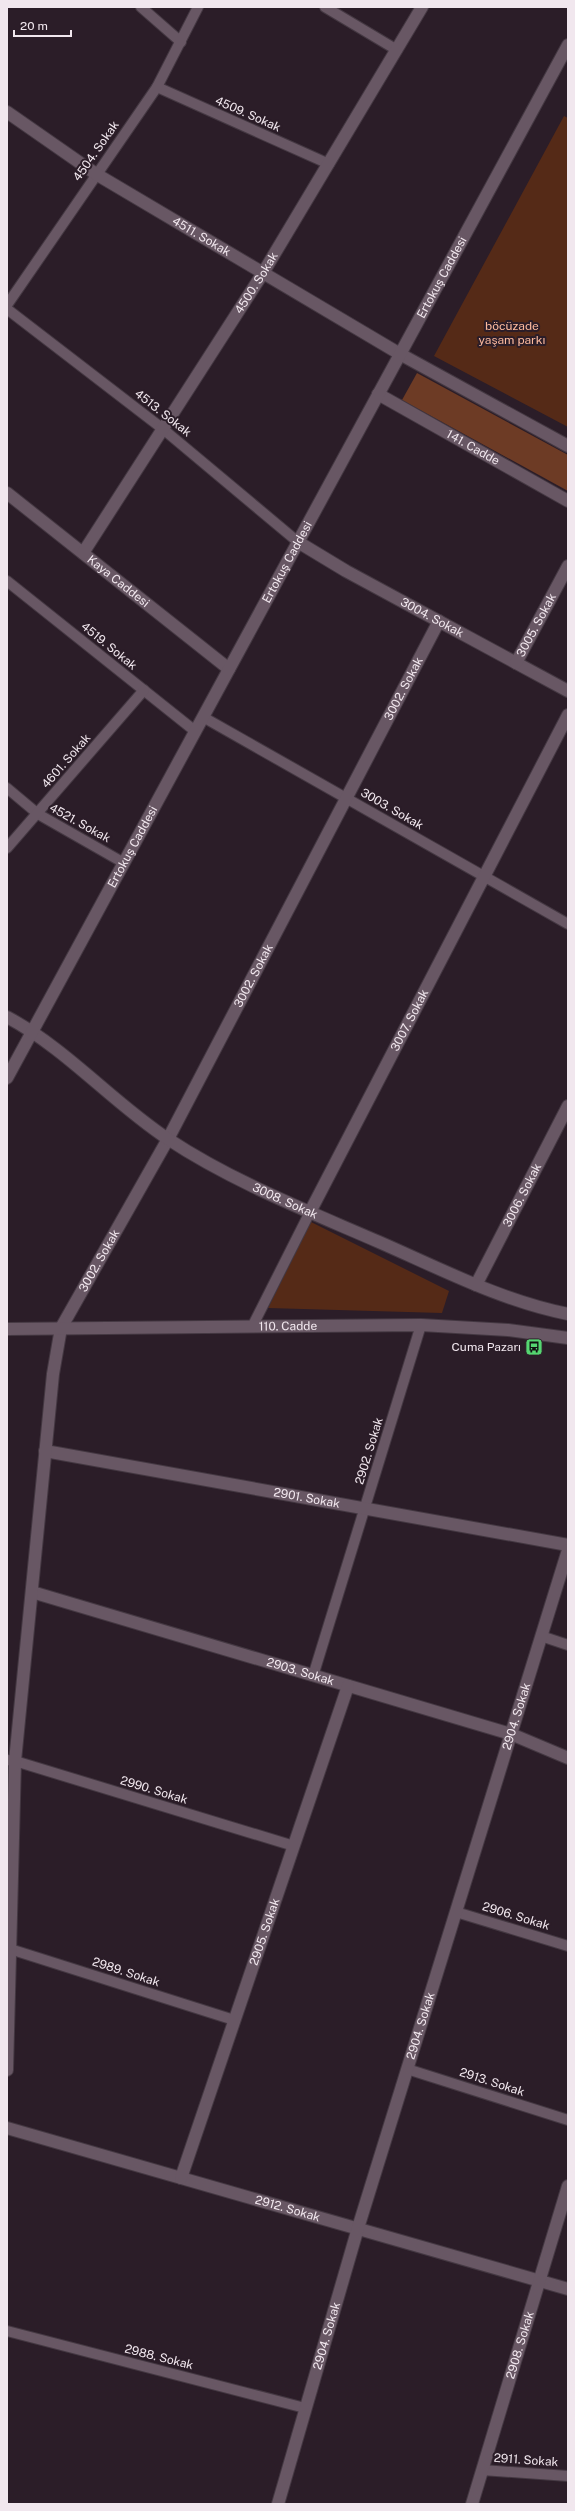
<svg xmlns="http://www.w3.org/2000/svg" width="575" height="2511" font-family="'Public Sans',sans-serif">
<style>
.green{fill:#552a17}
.forest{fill:#6d3b25}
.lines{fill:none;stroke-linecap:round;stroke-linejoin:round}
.lane-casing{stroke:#443842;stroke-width:12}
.street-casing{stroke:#443842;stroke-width:14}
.secondary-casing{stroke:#443842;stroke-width:14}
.lane{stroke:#685764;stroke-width:10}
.street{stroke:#685764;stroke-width:12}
.secondary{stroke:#685764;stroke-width:12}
.labels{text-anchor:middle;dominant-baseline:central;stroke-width:4;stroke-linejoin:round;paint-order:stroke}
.street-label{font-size:12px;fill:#f1e7ee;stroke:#2b1d28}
.park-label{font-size:12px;fill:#fdba9e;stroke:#2b1d28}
.poi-label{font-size:12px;fill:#f1e7ee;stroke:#2b1d28;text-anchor:end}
</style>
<rect width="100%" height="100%" fill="#2b1d28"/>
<g class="green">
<polygon points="564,116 568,118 568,427 434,356"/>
<polygon points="311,1222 449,1291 442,1313 268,1308"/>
</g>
<polygon class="forest" points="417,373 568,455 568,491 402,400"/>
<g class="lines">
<g class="lane-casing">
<g id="lane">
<polyline points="141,7 181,42"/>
<polyline points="325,7 397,50"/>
<polyline points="157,87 329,164"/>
<polyline points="7,305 157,87 198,7"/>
<polyline points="7,309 163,429 298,542"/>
<polyline points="7,581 195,731"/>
<polyline points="203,717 568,924"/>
<polyline points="7,788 38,814 124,863"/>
<polyline points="7,848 144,690"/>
<polyline points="252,1327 310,1212"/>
<polyline points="541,1636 568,1645"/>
<polyline points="313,1676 421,1325"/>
<polyline points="7,1760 15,1761 294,1846"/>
<polyline points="456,1912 568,1946"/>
<polyline points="10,1949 234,2020"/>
<polyline points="407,2069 568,2120"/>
<polyline points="7,2331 305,2408"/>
<polyline points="482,2470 568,2476"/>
</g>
</g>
<g class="street-casing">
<g id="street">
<path id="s1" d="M7,112L96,174L400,354L568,446"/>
<path id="s2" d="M378,394L568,501"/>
<path id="s3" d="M7,493L229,669"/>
<path id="s4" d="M298,542L346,571L568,691"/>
<path id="s5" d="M83,553L263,273L422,7"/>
<path id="s6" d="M516,663L568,566"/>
<path id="s7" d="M310,1212L568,715"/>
<path id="s8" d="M476,1285L568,1106"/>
<path id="s9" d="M45,1451L568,1545"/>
<path id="s10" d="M32,1592L511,1734L568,1758"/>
<path id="s11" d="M7,2070L15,1761L53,1374L61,1328L168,1139L439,621"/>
<path id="s12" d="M7,2128L568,2289"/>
<path id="s13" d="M181,2178L348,1686"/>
<path id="s14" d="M278,2504L358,2228L568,1550"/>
<path id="s15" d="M472,2504L568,2186"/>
</g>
</g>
<g class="secondary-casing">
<g id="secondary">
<path id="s16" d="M7,1017C67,1049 112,1102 168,1139C233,1182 308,1211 379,1242C441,1269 502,1301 568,1314"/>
<path id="s17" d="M7,1078L568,45"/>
<path id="s18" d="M7,1329L421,1325L508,1330L568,1338"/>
</g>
</g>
<use href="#lane" class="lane"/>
<use href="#street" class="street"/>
<use href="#secondary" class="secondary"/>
</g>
<defs>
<g id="bus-square" transform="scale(0.9)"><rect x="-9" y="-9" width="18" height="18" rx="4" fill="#55d671" stroke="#2b1d28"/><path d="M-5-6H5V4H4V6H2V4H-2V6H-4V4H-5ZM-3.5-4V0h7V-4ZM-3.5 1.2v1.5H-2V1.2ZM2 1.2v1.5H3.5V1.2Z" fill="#111"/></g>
</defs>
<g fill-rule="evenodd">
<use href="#bus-square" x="534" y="1347"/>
</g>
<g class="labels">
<g class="street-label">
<text transform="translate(248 114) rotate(24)">4509. Sokak</text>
<text transform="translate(96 151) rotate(-55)">4504. Sokak</text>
<text stroke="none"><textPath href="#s1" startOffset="231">4511. Sokak</textPath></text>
<text stroke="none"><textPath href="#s17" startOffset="911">Ertokuş Caddesi</textPath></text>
<text stroke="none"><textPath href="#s5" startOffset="321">4500. Sokak</textPath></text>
<text transform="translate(163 413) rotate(38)">4513. Sokak</text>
<text stroke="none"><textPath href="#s2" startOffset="109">141. Cadde</textPath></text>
<text stroke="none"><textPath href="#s17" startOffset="587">Ertokuş Caddesi</textPath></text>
<text stroke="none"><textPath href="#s3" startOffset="142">Kaya Caddesi</textPath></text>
<text stroke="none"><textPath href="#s4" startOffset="154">3004. Sokak</textPath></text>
<text stroke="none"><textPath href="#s6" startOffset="43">3005. Sokak</textPath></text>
<text transform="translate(109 646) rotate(39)">4519. Sokak</text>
<text stroke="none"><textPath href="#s11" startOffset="1470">3002. Sokak</textPath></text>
<text transform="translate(66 761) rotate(-49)">4601. Sokak</text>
<text transform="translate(392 809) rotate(30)">3003. Sokak</text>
<text transform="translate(80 823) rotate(29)">4521. Sokak</text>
<text stroke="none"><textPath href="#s17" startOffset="263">Ertokuş Caddesi</textPath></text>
<text stroke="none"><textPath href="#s11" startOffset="1146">3002. Sokak</textPath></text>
<text stroke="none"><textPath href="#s7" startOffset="216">3007. Sokak</textPath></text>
<text stroke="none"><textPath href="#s8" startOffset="101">3006. Sokak</textPath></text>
<text stroke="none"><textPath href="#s16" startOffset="335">3008. Sokak</textPath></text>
<text stroke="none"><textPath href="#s11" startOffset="822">3002. Sokak</textPath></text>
<text stroke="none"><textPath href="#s18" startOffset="281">110. Cadde</textPath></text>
<text transform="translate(369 1451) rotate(-73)">2902. Sokak</text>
<text stroke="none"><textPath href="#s9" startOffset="266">2901. Sokak</textPath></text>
<text stroke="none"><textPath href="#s10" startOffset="280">2903. Sokak</textPath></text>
<text stroke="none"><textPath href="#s14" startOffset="823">2904. Sokak</textPath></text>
<text transform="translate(154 1790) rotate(17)">2990. Sokak</text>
<text transform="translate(516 1916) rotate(17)">2906. Sokak</text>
<text stroke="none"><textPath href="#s13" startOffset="260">2905. Sokak</textPath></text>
<text transform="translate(126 1972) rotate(18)">2989. Sokak</text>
<text stroke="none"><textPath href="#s14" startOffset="499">2904. Sokak</textPath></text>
<text transform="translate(492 2082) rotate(18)">2913. Sokak</text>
<text stroke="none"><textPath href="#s12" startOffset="292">2912. Sokak</textPath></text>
<text stroke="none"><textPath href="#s14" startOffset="175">2904. Sokak</textPath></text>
<text stroke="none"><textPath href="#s15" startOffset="166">2908. Sokak</textPath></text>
<text transform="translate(159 2357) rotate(14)">2988. Sokak</text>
<text transform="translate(526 2460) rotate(4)">2911. Sokak</text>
</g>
<g class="park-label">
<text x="512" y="326">böcüzade<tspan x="512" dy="14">yaşam parkı</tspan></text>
</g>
<g class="poi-label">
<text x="521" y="1347">Cuma Pazarı</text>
</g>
</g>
<rect width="575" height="2511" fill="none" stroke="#f1e7ee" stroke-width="16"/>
<path d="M14 30v6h57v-6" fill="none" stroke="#f1e7ee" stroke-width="2"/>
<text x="20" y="30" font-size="12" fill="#f1e7ee" stroke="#2b1d28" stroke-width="3" paint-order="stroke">20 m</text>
</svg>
